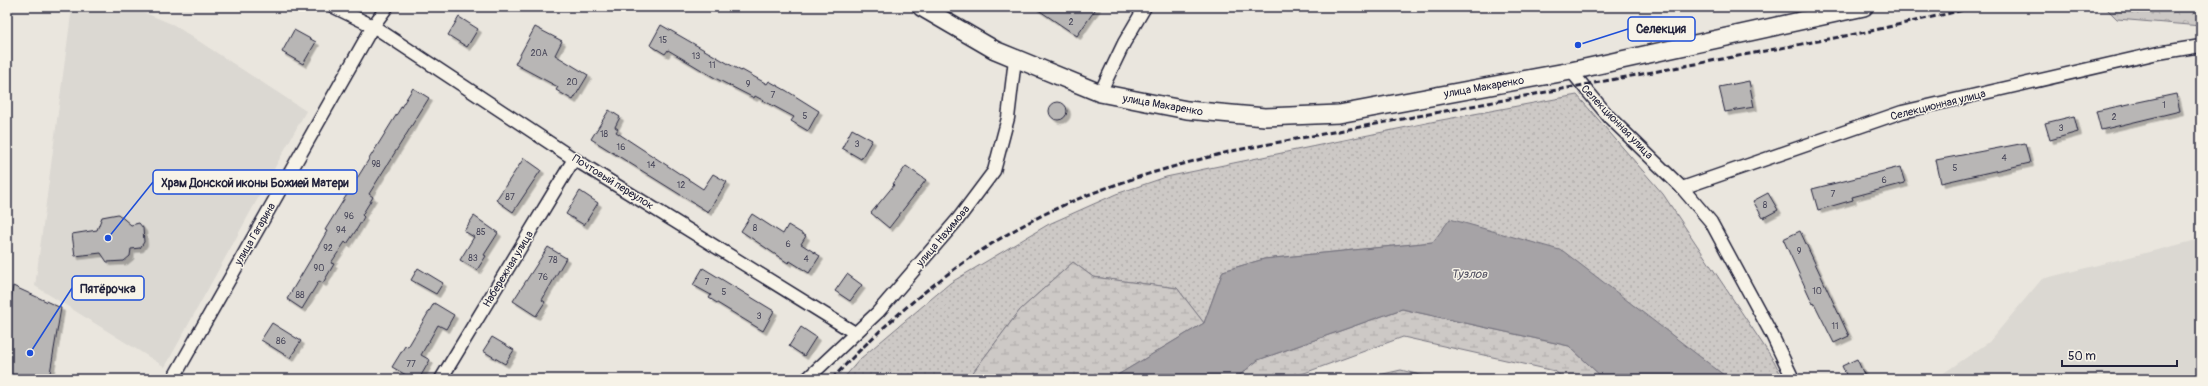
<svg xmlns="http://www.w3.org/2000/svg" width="2208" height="386" font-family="Pangolin,sans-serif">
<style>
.built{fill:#dbd8d2}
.grass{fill:url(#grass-dots);stroke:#787680}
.forest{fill:url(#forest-crowns);stroke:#787680}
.wetland{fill:url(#wetland-marsh);stroke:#787680}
.water{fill:#a6a3a6;stroke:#716f7b}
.building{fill:#b8b6b5;stroke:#22223b;filter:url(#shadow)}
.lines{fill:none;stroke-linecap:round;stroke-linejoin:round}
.minor-casing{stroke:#22223b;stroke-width:15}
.secondary-casing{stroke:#22223b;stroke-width:20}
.minor{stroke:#f7f3e8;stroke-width:12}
.secondary{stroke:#f7f3e8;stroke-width:17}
.rail{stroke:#22223b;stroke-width:3;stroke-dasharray:6 3;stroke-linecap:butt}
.labels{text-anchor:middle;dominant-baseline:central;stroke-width:3;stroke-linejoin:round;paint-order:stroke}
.number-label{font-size:9px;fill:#48475a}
.street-label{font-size:11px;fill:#22223b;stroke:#f7f3e8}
.water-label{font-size:12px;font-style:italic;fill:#504f60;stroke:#f7f3e8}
.leader{fill:none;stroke:#1d4ed8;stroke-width:1.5}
.callout-dot{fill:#1d4ed8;stroke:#f7f3e8;stroke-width:1.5}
.callout{fill:#f7f3e8;stroke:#1d4ed8;stroke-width:1.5}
.callout-label{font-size:12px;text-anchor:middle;font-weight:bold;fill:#22223b}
</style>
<defs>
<pattern id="grass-dots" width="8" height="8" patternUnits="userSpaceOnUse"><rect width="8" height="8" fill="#cdc9c6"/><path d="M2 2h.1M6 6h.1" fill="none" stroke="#b0acab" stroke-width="1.8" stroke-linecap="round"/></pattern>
<pattern id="forest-crowns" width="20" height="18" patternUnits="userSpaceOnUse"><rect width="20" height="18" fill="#cdc9c6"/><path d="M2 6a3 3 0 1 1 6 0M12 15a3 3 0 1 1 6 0" fill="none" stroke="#b0acab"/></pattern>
<pattern id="wetland-marsh" width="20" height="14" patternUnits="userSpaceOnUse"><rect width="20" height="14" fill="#cdc9c6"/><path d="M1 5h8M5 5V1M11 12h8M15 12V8" fill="none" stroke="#b0acab"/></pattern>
<filter id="shadow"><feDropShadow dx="3.5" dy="3.5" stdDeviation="0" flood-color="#0004"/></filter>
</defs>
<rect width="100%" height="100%" fill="#eae6de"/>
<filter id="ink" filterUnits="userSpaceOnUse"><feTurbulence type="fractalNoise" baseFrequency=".025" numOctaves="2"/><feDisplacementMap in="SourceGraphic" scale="8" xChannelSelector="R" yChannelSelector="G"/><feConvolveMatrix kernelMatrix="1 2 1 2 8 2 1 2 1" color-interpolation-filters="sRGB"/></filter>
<g filter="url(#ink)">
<g class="built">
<polygon points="72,7 131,7 174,25 306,111 165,367 35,286"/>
<polygon points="2201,239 2201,379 1935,379 1989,342 2042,279"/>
</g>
<polygon class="grass" points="1577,95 1663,194 1774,361 1783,379 1729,379 1433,242 1264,259 1223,271 1204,323 1177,288 1093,277 1073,262 1020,310 968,379 843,379 860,359 950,283 1049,224 1116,194 1166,177 1436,121"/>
<g class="forest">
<polygon points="2105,7 2201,7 2201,26 2117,19"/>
<polygon points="1401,370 1435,379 1361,379"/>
</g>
<g class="wetland">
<polygon points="1073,262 1093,277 1177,288 1204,323 1111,379 968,379 1020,310"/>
<polygon points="1402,309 1569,346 1604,379 1564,379 1555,371 1403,337 1288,379 1235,379 1258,360"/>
</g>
<polygon class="water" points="1450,219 1563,251 1729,379 1604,379 1569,346 1402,309 1258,360 1235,379 1111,379 1204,323 1223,271 1264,259 1433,242"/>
<g class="building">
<polygon points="1034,7 1097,7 1077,36"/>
<polygon points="459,17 478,29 467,47 448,35"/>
<polygon points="661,25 741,71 742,70 767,84 769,81 787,91 819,111 808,131 791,121 794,117 755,96 754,98 715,78 668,50 665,54 650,45"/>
<polygon points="535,27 562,41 555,55 588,75 573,100 556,90 558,87 515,64"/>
<polygon points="294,30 316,42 303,64 282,52"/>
<polygon points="1749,81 1754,107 1725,112 1719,87"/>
<polygon points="413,88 429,98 369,194 373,197 362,215 364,217 357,229 347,244 345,242 331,263 334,264 323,283 319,281 302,309 287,299 318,247 327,231 325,230"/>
<polygon points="2176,94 2180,111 2101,130 2096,111"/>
<circle cx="1058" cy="111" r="9"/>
<polygon points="609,110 620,117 615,127 618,129 616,132 703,189 713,174 727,182 708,212 591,139"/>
<polygon points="2074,116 2078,132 2050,140 2045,123"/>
<polygon points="852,129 872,140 861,159 842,148"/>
<polygon points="2025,143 2030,163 1941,183 1936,160"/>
<polygon points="524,158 541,170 513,212 496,200"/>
<polygon points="906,166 926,180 889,228 871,213 894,185 893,184"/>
<polygon points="1900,167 1905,183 1852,197 1853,200 1818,210 1812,189"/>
<polygon points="580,191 598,203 584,225 566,214"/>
<polygon points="1768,193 1778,210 1763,218 1753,201"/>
<polygon points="118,214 131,225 139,223 143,228 144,242 140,248 131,249 130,256 124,261 107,262 101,253 75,256 72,234 97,230 102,217"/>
<polygon points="752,214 783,234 788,225 806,236 801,244 820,256 809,273 790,261 788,263 741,231"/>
<polygon points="474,216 498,233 484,255 486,256 477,270 460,260 474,237 464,231"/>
<polygon points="1800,231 1849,336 1834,343 1814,303 1813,304 1783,239"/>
<polygon points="548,247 566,258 542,300 545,302 536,316 513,301"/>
<polygon points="418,268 443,283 436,294 411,280"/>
<polygon points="703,268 774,311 763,331 709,298 711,295 693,285"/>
<polygon points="847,274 862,285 850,301 835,291"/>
<polygon points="13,286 61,308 49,379 7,379 7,326"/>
<polygon points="434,303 454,315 446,329 438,325 421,355 430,360 419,379 413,379 392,367 405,346 408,347"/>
<polygon points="272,323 301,341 290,358 261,340"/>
<polygon points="801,327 816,337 804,356 789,346"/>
<polygon points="492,337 514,350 505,364 483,351"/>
<polygon points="1857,359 1866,379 1848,379 1842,366"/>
</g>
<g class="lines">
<g class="minor-casing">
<g id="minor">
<polyline points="334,7 373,26 574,159 855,333"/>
<polyline points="1571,71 1609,117 1682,188 1711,222 1772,335 1793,379"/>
<polyline points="1100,93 1124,43 1145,7"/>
<polyline points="1682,188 1902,112 2158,53 2201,46"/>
<polyline points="173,379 373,26 387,7"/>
<polyline points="441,379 574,159"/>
<polyline points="807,379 878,312 958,219 994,171 1008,118 1015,59"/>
</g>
</g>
<g class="secondary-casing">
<polyline id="secondary" points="921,7 995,50 1100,93 1187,110 1265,117 1339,114 1571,71 1864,7"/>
</g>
<use href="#minor" class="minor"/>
<use href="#secondary" class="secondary"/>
<path class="rail" d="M832,379C900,306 981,240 1073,201C1125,179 1178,165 1232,151L1866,32L1977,7"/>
</g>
</g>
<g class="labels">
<g class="number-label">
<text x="1071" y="22">2</text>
<text x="663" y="40">15</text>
<text x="539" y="53">20А</text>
<text x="696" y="56">13</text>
<text x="712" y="65">11</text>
<text x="572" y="82">20</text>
<text x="748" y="84">9</text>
<text x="773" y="95">7</text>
<text x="2164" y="105">1</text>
<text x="805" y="116">5</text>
<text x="2114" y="117">2</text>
<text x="2061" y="128">3</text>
<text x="604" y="134">18</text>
<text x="857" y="144">3</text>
<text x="621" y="147">16</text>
<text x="2004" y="158">4</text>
<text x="376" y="164">98</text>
<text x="651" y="165">14</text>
<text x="1955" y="168">5</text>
<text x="1884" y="180">6</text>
<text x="681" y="185">12</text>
<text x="1833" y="194">7</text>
<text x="510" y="197">87</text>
<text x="1765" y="205">8</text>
<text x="349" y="216">96</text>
<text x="755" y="228">8</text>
<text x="341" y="230">94</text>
<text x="481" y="232">85</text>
<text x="788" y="244">6</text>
<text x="328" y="248">92</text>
<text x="1799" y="251">9</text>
<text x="473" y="258">83</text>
<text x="806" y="259">4</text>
<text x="553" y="260">78</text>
<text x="319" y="268">90</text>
<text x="543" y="277">76</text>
<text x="707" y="282">7</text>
<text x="1817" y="291">10</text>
<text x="724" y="292">5</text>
<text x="300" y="295">88</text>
<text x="759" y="316">3</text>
<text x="1835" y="326">11</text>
<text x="281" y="341">86</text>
<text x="411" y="364">77</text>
</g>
<g class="street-label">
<text transform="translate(1484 87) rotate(-10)">улица Макаренко</text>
<text transform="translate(1163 105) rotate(10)">улица Макаренко</text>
<text transform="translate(1938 105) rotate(-14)">Селекционная улица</text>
<text transform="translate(1617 122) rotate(46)">Селекционная улица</text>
<text transform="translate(613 182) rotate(32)">Почтовый переулок</text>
<text transform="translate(255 234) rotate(-60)">улица Гагарина</text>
<text transform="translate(943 236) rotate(-50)">улица Нахимова</text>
<text transform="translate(508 269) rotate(-59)">Набережная улица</text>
</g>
<g class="water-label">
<text x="1469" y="274">Тузлов</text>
</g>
</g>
<path class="leader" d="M1578 45L1628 29M108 238L153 182M30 353L72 288"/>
<g class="callout-dot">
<circle cx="1578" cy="45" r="4"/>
<circle cx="108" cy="238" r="4"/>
<circle cx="30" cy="353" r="4"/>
</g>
<g class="callout">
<rect x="1628" y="17" width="67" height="24" rx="4"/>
<rect x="153" y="170" width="204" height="24" rx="4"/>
<rect x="72" y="276" width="72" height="24" rx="4"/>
</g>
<g class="callout-label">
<text x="1661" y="33">Селекция</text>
<text x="255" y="187">Храм Донской иконы Божией Матери</text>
<text x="108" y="293">Пятёрочка</text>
</g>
<rect width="2208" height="386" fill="none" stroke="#f7f3e8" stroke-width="24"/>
<rect x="12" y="12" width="2184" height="362" fill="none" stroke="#22223b" stroke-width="1.5" filter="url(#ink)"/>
<path d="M2062 360v6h115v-6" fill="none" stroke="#22223b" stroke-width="2"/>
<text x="2068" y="360" font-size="12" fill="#22223b" stroke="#f7f3e8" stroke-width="3" paint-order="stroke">50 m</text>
</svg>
